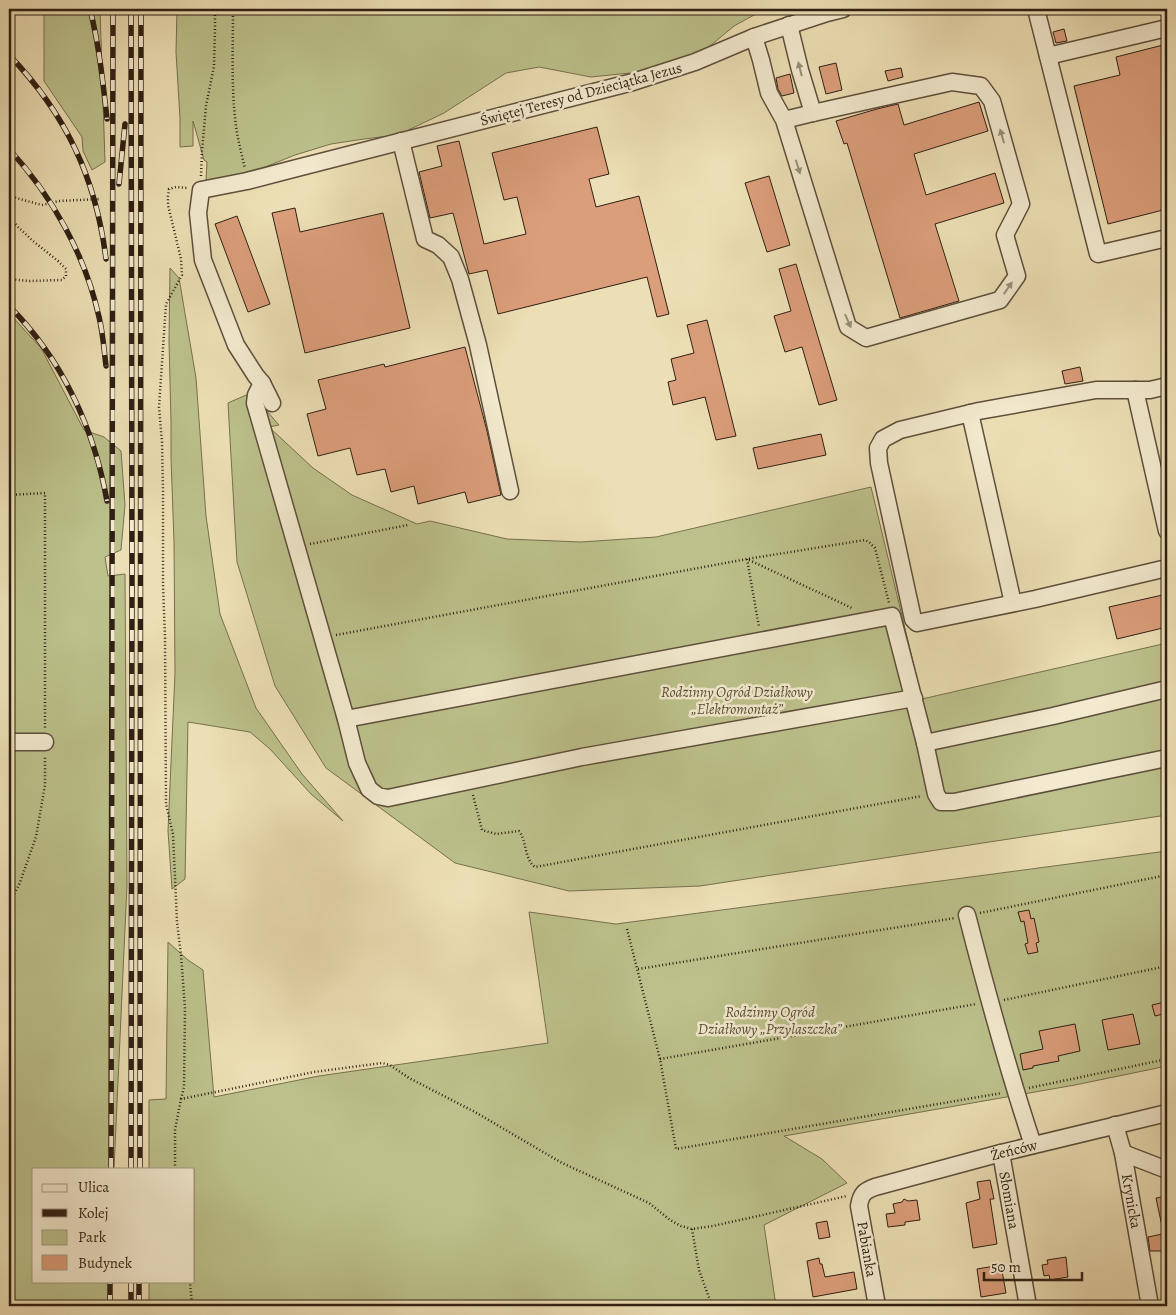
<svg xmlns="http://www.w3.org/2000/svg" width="1176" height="1315" font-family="Alegreya,serif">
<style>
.green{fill:#bcc18b;stroke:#76704f}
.building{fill:#db9e7a;stroke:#2f1f13}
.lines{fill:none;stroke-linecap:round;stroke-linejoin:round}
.minor-casing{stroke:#5e4f3c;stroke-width:19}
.path{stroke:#2f1f13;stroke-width:2.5;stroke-dasharray:1 2.5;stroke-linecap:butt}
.minor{stroke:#f3eacf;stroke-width:16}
.rail-casing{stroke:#2f1f13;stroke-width:5.5}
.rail{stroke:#f3eacf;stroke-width:4;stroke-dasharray:11;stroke-linecap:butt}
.oneway{fill:#9b8f7a}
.labels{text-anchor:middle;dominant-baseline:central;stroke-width:5;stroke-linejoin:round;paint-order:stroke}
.street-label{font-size:15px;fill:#2f1f13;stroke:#f3eacf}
.park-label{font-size:15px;font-style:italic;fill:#595037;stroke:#f3eacf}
</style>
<rect width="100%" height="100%" fill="#eddfb5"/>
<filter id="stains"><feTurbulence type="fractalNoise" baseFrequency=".004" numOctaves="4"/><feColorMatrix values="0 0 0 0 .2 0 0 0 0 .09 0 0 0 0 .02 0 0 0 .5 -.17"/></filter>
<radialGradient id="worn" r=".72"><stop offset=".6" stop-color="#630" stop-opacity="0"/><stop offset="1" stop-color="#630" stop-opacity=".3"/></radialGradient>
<g class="green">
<polygon points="44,9 100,9 105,162 92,170 83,151 82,137 44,81"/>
<polygon points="177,9 765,9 734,26 704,51 640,72 591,77 539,67 506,73 444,113 398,135 364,139 331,144 295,155 233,180 206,181 207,162 204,160 193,121 193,146 180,147 180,118 176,52"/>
<polygon points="170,268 179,278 196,378 206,516 220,614 256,708 302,774 343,821 311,794 270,749 250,732 188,722 185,879 172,889 168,831 175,673 174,542 171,458 171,422 169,340"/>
<polygon points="9,313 41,348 84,430 104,437 121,451 125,505 121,550 105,557 108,576 125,574 127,885 114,1169 34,1169 34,1281 109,1281 108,1306 9,1306"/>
<polygon points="253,392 266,410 279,425 269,427 313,468 352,495 417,524 430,521 507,539 581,542 656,537 871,487 922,699 1167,643 1167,815 700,886 569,891 455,863 326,768 275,686 237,562 228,403"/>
<polygon points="1167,851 1167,1066 1075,1085 784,1136 822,1159 847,1183 764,1225 776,1306 149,1306 149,1281 194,1281 194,1169 149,1169 149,1100 166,1099 168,942 188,960 203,970 214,1097 319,1076 548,1043 529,912 616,924"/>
</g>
<g class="building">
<polygon points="1064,29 1067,41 1056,43 1053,32"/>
<polygon points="1167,44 1167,209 1108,224 1074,86 1120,75 1116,57"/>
<polygon points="836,63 842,90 826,94 819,67"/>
<polygon points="901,68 903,77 888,81 885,71"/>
<polygon points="790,74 794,93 782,96 778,89 776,78"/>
<polygon points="979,102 988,131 914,154 926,195 995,173 1004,203 935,224 959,301 900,318 847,143 844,144 836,121 877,109 898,104 904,125"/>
<polygon points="597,127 609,174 589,179 596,207 639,196 669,314 657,317 647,277 498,314 487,270 469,274 453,213 430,218 419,172 442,166 437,146 459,141 484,244 526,234 517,197 504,200 492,153"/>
<polygon points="769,176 790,245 767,252 745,183"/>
<polygon points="295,208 300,232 383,213 410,328 305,353 272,213"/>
<polygon points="237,216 270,304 248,312 215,224"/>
<polygon points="796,264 837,400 819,405 802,347 785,352 774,316 791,311 779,269"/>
<polygon points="707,320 736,436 716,440 705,397 673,405 668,382 676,380 671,359 694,353 687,325"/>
<polygon points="465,347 487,431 501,495 468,503 465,492 418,504 414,486 391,492 385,469 357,475 350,448 318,456 307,414 326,409 318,380 384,364 385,367"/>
<polygon points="1080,367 1083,381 1065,384 1062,371"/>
<polygon points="821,434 826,455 758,469 753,448"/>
<polygon points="1167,594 1167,627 1117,639 1109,607"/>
<polygon points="1029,910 1031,919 1034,918 1039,942 1036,943 1038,952 1028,954 1025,944 1028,943 1024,921 1021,922 1018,912"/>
<polygon points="1165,1002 1167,1013 1155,1016 1152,1005"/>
<polygon points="1133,1014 1140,1044 1108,1050 1102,1020"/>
<polygon points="1075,1024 1080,1051 1058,1056 1059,1061 1033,1066 1033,1068 1023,1070 1020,1054 1043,1049 1039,1031"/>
<polygon points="990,1180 994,1199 990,1199 997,1244 973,1248 966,1203 980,1199 977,1182"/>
<polygon points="1167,1196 1167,1231 1163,1231 1156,1198"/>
<polygon points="904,1199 908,1201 917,1200 920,1220 905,1222 905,1225 888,1227 886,1214 895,1213 893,1204 902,1202"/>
<polygon points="827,1221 830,1237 819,1239 816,1223"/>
<polygon points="1167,1233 1167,1251 1150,1251 1148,1237"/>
<polygon points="1066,1257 1068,1277 1050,1280 1049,1275 1044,1276 1042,1265 1048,1264 1047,1260"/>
<polygon points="819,1258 820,1264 822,1264 825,1277 854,1272 857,1289 813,1297 807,1261"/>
<polygon points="1001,1265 1006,1293 981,1297 977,1269"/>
</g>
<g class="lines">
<g class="minor-casing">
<g id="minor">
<polyline points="843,9 827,13 754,37 695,62 633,82 297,168 247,181 201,190 198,213 203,260 236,345 256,376 262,383 256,395 255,403 346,719 357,763 369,789 378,796 388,798 582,757 914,698"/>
<polyline points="1036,9 1098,254 1167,238"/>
<polyline points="789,25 800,70 813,113"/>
<polyline points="754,37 761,60 769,93 784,120 848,327 866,338 1000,300 1017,276 1005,235 1021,204 992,101 981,86 952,82 813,113 784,120"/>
<polyline points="1048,56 1167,28"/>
<polyline points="401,141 425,239 438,245 451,257 460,279 478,345 510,491"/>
<polyline points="262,383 272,403"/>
<polyline points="1167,386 1150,390 1096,390 979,411 900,430 883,439 878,448 879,463 913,619 917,623 1035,599 1167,568"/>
<polyline points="1135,390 1167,531"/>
<polyline points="970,413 1013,603"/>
<polyline points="346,719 892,616 925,743 936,794 941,802 954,802 1167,758"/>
<polyline points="9,742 45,742"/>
<polyline points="925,743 1053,716 1167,689"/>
<path d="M967,915C987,993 1008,1070 1033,1145"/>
<path id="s1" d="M1115,1125L1123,1153L1150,1306"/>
<path id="s2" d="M1001,1153L1028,1306"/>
<polyline points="1123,1153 1167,1170"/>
<path id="s3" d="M877,1306L859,1206C861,1194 864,1191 875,1187L1001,1153L1167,1113"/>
</g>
</g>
<g class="path">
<path d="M233,9C233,48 231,87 236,126C238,141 242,155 245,169"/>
<polyline points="201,176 202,151 206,106 214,66 215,28 215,9"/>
<polyline points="9,194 16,198 42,205 59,201 101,199"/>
<polyline points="9,216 18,227 33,241 58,261 66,269 66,276 62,280 29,281 9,279"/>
<polyline points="9,495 45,493 45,728"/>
<polyline points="310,544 408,525"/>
<polyline points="747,559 759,627"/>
<polyline points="749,560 852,608"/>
<polyline points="336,635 747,559 865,540 870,543 875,548 889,603"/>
<path d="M473,795L482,830L496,834L519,831C527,841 524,859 535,867L922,796"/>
<polyline points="9,903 19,885 36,837 45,785 45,756"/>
<polyline points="980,913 1167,875"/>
<polyline points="627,929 660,1059 676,1149 1002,1093"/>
<polyline points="638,969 955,918"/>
<polyline points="1004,1000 1167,966"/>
<polyline points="660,1059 976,1004"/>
<polyline points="1029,1088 1167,1059"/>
<polyline points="181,1099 184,1087 185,1009 181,955 177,922 173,834 166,804 165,638 163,584 163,490 162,442 159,407 166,304 182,275 181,259 168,205 168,196 169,189 176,187 187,188"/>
<polyline points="175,1169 175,1130 181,1099 314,1072 382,1063 390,1065 409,1078 475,1112 562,1163 649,1203 670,1220 681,1226 692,1229 713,1226 847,1196"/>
<polyline points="692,1229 699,1270 712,1306"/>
<polyline points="190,1281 192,1306"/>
</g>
<use href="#minor" class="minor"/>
<g class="rail-casing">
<g id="rail">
<path d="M90,9C99,45 103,82 107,119"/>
<path d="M9,55C66,114 96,178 106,259"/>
<path d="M9,149C52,196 85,254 99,317C103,333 104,350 106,366"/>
<polyline points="119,184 125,124"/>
<path d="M9,306C62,359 94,428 107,501"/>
<path d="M111,1169C114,782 112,395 113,9"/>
<polyline points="131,1169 132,574 131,9"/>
<polyline points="140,1169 141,9"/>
<polyline points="131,1281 131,1306"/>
<polyline points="110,1306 110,1281"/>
<polyline points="139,1306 139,1281"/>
</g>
</g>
<use href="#rail" class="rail"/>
</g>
<defs><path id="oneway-solid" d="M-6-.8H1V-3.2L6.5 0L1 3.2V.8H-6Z" transform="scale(1.25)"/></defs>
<g class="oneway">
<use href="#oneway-solid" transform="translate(800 69) rotate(-104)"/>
<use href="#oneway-solid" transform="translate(1002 136) rotate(-106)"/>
<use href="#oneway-solid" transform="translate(798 167) rotate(73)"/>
<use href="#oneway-solid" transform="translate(1008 288) rotate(-55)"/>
<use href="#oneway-solid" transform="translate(848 321) rotate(66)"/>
</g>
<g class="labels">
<g class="street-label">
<text transform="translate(581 94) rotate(-15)">Świętej Teresy od Dzieciątka Jezus</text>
<text stroke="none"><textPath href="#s3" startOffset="272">Żeńców</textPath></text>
<text stroke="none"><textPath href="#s2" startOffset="48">Słomiana</textPath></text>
<text stroke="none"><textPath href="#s1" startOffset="78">Krynicka</textPath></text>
<text transform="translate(867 1249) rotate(80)">Pabianka</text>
</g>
<g class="park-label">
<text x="737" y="692">Rodzinny Ogród Działkowy<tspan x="737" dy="17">„Elektromontaż”</tspan></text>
<text x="770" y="1012">Rodzinny Ogród<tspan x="770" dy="17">Działkowy „Przylaszczka”</tspan></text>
</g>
</g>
<rect width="1176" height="1315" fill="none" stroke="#eddfb5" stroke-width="30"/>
<rect x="10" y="10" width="1156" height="1295" fill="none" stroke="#2f1f13" stroke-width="2.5"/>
<rect x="15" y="15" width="1146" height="1285" fill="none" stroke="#2f1f13"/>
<rect x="32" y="1168" width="162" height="115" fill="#f3eacf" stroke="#a59984"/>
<rect x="42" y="1184" width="25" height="8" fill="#f3eacf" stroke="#a59984"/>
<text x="78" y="1192" font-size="15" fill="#2f1f13">Ulica</text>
<rect x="42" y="1209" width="25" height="8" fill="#2f1f13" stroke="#a59984"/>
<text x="78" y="1218" font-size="15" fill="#2f1f13">Kolej</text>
<rect x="42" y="1230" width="25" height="15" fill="#bcc18b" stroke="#a59984"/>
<text x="78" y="1242" font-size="15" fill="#2f1f13">Park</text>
<rect x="42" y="1255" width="25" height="15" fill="#db9e7a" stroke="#a59984"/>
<text x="78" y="1268" font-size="15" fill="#2f1f13">Budynek</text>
<path d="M984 1272v8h98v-8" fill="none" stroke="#2f1f13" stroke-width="2.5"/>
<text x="991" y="1272" font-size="15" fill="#2f1f13" stroke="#f3eacf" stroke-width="4" paint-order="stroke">50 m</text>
<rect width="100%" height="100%" filter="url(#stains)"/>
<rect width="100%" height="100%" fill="url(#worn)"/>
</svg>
